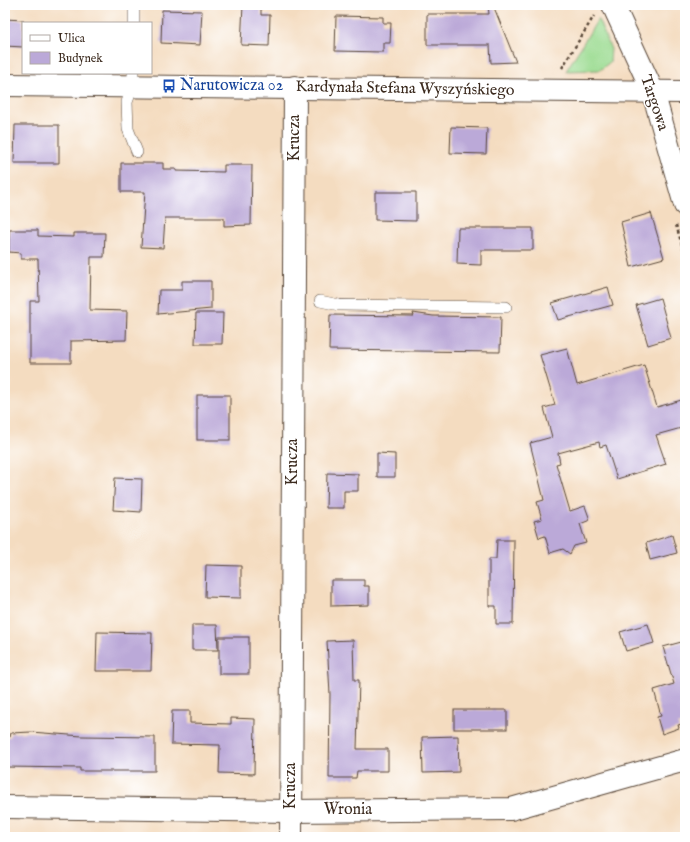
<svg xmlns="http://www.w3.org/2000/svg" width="690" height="842" font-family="'IM FELL English',serif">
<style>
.green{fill:#9bdb91;stroke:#6b8258}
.building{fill:#bba9d8}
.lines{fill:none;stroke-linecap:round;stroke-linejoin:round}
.lane-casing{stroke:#574536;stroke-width:12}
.street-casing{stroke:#574536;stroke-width:24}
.path{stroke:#574536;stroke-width:2.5;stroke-dasharray:3 3;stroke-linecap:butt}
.lane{stroke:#fff;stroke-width:11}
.street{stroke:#fff;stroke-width:22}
.labels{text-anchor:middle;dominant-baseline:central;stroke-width:3;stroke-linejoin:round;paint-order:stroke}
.transit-label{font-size:16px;fill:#164399;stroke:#fff;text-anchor:start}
.street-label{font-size:16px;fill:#3b2a1e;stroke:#fff}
</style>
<rect width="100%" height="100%" fill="#fff"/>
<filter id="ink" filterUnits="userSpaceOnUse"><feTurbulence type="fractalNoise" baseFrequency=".025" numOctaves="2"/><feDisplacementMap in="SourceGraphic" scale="8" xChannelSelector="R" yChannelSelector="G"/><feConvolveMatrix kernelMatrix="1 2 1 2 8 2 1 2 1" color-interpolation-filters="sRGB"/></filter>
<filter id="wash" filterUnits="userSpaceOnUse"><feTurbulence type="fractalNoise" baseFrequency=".012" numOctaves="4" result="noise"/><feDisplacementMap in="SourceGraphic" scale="16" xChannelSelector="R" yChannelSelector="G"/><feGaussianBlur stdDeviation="0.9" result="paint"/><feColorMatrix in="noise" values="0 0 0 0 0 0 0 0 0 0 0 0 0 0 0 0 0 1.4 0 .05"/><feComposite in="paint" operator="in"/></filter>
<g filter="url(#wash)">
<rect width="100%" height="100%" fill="#f4dcc0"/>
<polygon class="green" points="598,19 611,49 610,62 600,70 566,71"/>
<g id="blocks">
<g class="building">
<polygon points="243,5 261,5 261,15 270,15 269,46 241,45"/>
<polygon points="488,5 493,5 516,62 491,63 490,45 427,45 427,14 489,14"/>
<polygon points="162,10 202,11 200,45 161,43"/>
<polygon points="336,16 383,17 383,23 391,23 390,43 383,43 383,52 335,51"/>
<polygon points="5,19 23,20 23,47 5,46"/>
<polygon points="15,125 59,125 59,163 14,163"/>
<polygon points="451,127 487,128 486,154 450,153"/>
<polygon points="121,163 163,163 163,169 176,169 176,171 224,172 224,165 252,165 251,225 224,226 224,218 165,218 163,248 141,247 145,192 121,192"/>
<polygon points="375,192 416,192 416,221 375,220"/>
<polygon points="651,213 664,258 631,267 621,222"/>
<polygon points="458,228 533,228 533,250 481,250 481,265 457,264"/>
<polygon points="9,230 38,230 38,236 74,237 74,233 105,233 104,257 91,257 90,310 127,311 126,340 71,341 71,363 30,363 30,301 39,301 38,259 21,259 21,253 9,252"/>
<polygon points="182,281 211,281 211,309 158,314 159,290 182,290"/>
<polygon points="608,287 613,305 558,320 552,303"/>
<polygon points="660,298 671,338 648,345 636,305"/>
<polygon points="196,313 223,313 222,344 195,344"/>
<polygon points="413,313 433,316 501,317 500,352 329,350 330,315 414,316"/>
<polygon points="567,348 577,385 644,365 657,407 685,399 685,427 656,435 666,464 617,479 606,445 600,447 599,442 558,453 560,463 556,464 570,511 585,506 590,520 580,524 586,543 574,546 570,554 563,549 550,553 545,536 539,538 534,521 542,519 537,502 544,500 530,443 552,437 544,408 555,405 540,355"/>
<rect x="197" y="395" width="33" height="45"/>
<polygon points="377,453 395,454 395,477 377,477"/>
<polygon points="327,473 358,474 358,491 344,491 344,508 326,508"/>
<polygon points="115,478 142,479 141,512 113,510"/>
<polygon points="672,535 677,553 650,560 646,543"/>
<polygon points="497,540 514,540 513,624 496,624 496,606 489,606 489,559 496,559"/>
<polygon points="206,565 241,566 241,598 205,597"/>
<polygon points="331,580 364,580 364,586 369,586 369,605 331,606"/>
<polygon points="648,624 654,643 626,651 620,632"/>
<polygon points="192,625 217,625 218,650 192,650"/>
<polygon points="97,632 152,633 151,671 96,671"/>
<rect x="219" y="637" width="30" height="37"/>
<polygon points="353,640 354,680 359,680 357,749 388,749 388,771 357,771 356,778 329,778 330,694 327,641"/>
<polygon points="685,641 685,723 678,725 679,728 662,734 657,717 661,716 654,690 674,684 663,647"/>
<rect x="454" y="710" width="53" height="19"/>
<polygon points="172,711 190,711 190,723 231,724 231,718 255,719 254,774 219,773 220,745 171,744"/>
<polygon points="31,732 82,736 155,737 155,771 80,771 80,768 5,767 5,737 10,737 11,733"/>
<polygon points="458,736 459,772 423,773 422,737"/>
</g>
</g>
</g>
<g filter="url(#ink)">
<use href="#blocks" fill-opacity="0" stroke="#574536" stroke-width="1"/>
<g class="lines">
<g class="lane-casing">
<g id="lane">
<polyline points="134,23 134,5"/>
<polyline points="133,73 133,86 127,102 128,129 137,152"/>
<polyline points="320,301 339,305 506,307"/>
</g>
</g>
<g class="street-casing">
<g id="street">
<polyline points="613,5 653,92 685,205"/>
<polyline points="5,85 685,92"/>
<polyline points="5,807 291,811 511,809 685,760"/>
<polyline points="291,837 295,87"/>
</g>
</g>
<g class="path">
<polyline points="562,68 594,16"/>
<polyline points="676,225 685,255"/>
</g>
<use href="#lane" class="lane"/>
<use href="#street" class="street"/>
</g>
</g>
<defs>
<g id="bus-bare" transform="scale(1.08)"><path d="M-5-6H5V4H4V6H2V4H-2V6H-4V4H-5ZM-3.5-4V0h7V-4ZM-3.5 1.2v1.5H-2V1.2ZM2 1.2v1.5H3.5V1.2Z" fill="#1a4fb4" stroke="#fff" stroke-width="2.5" paint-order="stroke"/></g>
</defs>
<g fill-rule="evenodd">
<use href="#bus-bare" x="169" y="86"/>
</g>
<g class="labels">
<g class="transit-label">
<text x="180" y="86">Narutowicza 02</text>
</g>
<g class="street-label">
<text transform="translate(405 89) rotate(1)">Kardynała Stefana Wyszyńskiego</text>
<text transform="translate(654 103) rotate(71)">Targowa</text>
<text transform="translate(295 138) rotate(-90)">Krucza</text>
<text transform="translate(293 462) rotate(-90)">Krucza</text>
<text transform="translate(291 786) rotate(-90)">Krucza</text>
<text x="348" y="810">Wronia</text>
</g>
</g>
<rect width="690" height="842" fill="none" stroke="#fff" stroke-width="20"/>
<rect x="22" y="22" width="130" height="52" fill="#ffffff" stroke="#b1aaa5"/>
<rect x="30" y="35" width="20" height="6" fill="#ffffff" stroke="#b1aaa5"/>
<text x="58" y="42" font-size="12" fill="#3b2a1e">Ulica</text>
<rect x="30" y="52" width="20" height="12" fill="#bba9d8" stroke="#b1aaa5"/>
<text x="58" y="62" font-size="12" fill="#3b2a1e">Budynek</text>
</svg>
